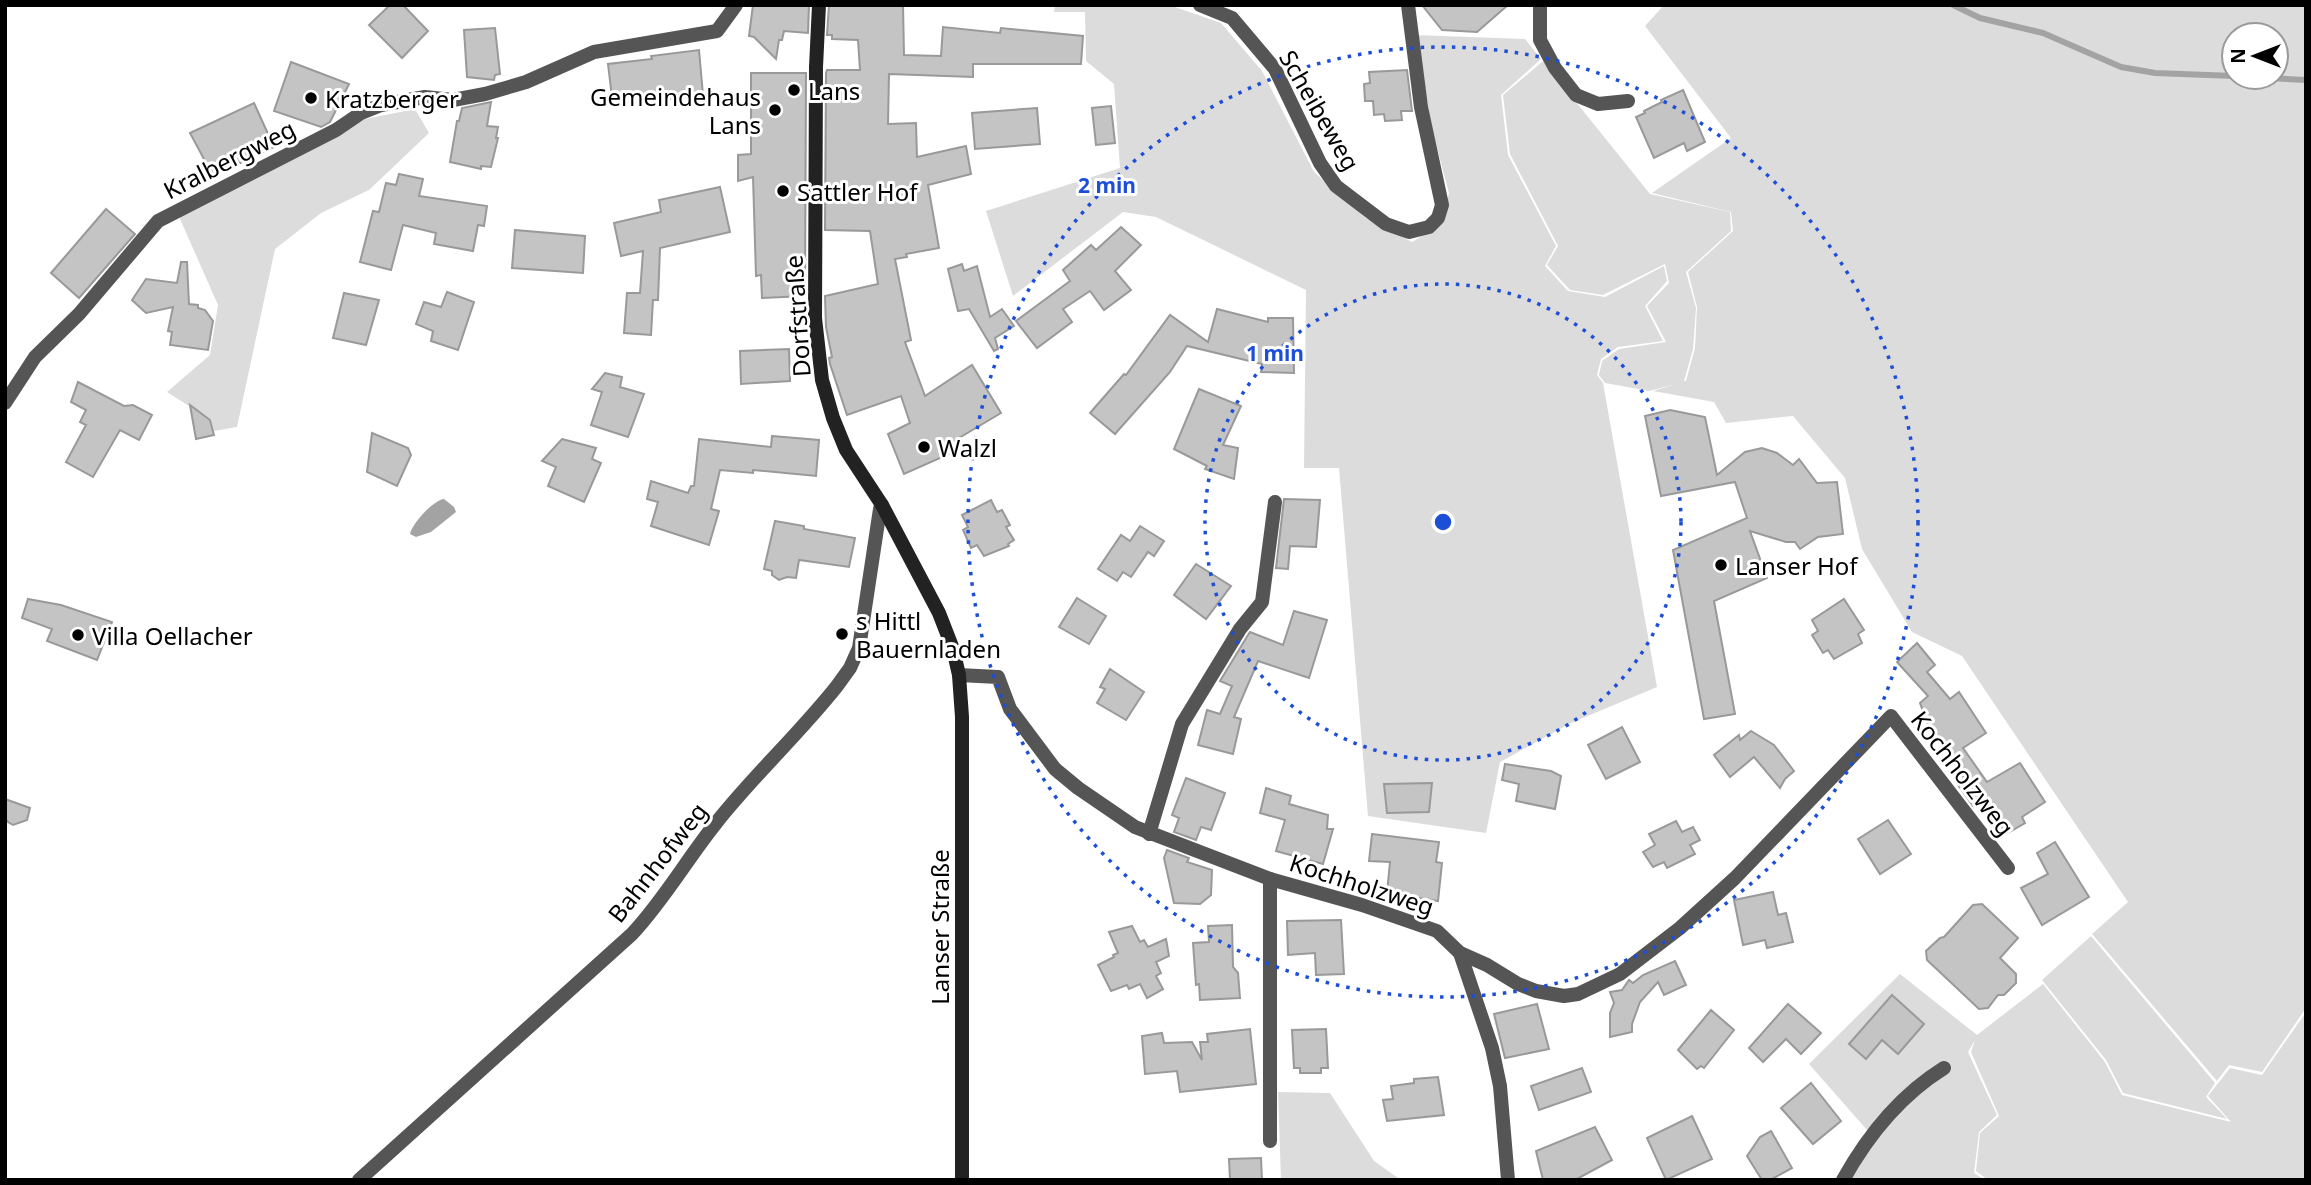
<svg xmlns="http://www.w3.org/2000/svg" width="2311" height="1185" font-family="'Noto Sans',sans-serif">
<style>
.green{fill:#dcdcdc;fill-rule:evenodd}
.water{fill:#a3a3a3}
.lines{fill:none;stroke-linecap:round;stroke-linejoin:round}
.stream{stroke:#a3a3a3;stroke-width:6}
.building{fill:#c4c4c4;stroke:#999;stroke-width:2}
.street{stroke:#555;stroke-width:14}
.secondary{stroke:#222;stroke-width:14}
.ring{fill:none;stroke:#1d4ed8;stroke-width:3.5;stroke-dasharray:3.5 7}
.poi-dot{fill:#000;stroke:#fff;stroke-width:2.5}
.labels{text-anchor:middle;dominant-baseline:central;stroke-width:6;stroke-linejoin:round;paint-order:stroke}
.poi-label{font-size:24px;fill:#000;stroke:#fff;text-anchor:start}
.street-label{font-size:24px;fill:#000;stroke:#fff}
.centre{fill:#1d4ed8;stroke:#fff;stroke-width:3.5}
.ring-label{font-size:21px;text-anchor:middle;font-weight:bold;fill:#1d4ed8;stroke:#fff;stroke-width:6;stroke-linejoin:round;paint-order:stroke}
</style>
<rect width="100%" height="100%" fill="#fff"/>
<g class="green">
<polygon points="1055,5 1169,5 1221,23 1262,71 1314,172 1366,218 1412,242 1441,225 1449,193 1433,133 1415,35 1525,39 1541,59 1501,95 1508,155 1556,246 1545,266 1568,291 1605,297 1664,266 1667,281 1645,306 1663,341 1618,347 1601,359 1597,375 1603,383 1657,687 1571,723 1500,762 1486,833 1368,816 1339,468 1304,468 1306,290 1156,217 1123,212 1013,296 986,211 1120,168 1114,84 1086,61 1085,12 1054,12"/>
<path d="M1664,5H2306V1008L2262,1072L2229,1065L2217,1081L2092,934L2128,902L1962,656L1912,632L1862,549L1845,478L1793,416L1726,423L1714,402L1653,391L1676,384L1649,391L1605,383L1599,375L1602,361L1619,349L1666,342L1647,306L1669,283L1665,264L1603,295L1570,290L1547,265L1558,246L1510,154L1503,95L1543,61L1650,194L1730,212L1731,231L1686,272L1696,308L1693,349L1684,381H1686L1695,348L1697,307L1688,272L1733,231L1731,212L1652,193L1731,138L1645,26ZM2234,35H2276V77H2234Z"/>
<polygon points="415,109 429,133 369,190 321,213 275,249 237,427 214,431 211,420 167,392 210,355 218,305 177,212 365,119"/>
<polygon points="2091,936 2215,1083 2206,1097 2227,1119 2123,1093 2106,1060 2042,980"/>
<polygon points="1900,974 1977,1035 2043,984 2105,1062 2122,1095 2231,1122 2208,1096 2230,1068 2262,1075 2306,1012 2306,1180 1988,1180 1976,1171 1980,1133 1999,1116 1971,1052 1975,1040 1968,1052 1997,1115 1979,1132 1974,1173 1985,1180 1850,1180 1875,1139 1809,1064"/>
<polygon points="1278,1092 1330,1093 1374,1161 1401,1180 1281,1180"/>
</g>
<path class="water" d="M444,499L454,507L456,512L431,532L416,537L410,534C412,523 434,500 444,499Z"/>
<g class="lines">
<g class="stream">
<polyline points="1953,5 1980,18 2043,33 2121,67 2155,73 2234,76"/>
<polyline points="2247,77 2306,80"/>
</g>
</g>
<g class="building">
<polygon points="390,5 403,5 428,31 402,58 369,25"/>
<polygon points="753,5 809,5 808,33 784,31 782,40 779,40 776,59 754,37 749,36"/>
<polygon points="829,5 903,5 904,55 941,56 943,27 1000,33 1001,28 1083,36 1081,64 973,64 973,77 889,74 888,124 916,123 917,157 966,146 971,174 928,185 939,248 906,254 907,257 895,259 911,340 905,342 925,396 972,365 1001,413 954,441 956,451 904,474 888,434 910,423 901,396 847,415 830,364 829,358 832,357 826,327 825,296 878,284 870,231 825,230 826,73 827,70 860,70 858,40 832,39 832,35 827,35"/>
<polygon points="1422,5 1508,5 1477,32 1442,30"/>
<polygon points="495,28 500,74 495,75 494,80 467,77 464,30"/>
<polygon points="699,50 703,95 613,106 608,64 652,59 651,56"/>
<polygon points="291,62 349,84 330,122 321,127 274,111"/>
<polygon points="1407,70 1412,111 1401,111 1402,120 1385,121 1384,114 1374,115 1373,101 1365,101 1364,84 1370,83 1369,72"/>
<polygon points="751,73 806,73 805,296 762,298 761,275 756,276 753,177 738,181 738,155 751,154"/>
<polygon points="1683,90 1705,142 1687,151 1684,143 1654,158 1636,117 1645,113 1644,111 1662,102 1661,100"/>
<polygon points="491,102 487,126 498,127 496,138 498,138 491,167 481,166 481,169 450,162 457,121 459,121 462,108"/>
<polygon points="254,103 274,147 213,176 190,133"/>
<polygon points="1111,106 1115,143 1096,145 1092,108"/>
<polygon points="1037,108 1040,144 975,149 972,113"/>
<polygon points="399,174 423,179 419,196 487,206 484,226 478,225 473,251 434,244 436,233 403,225 391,270 360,262 373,211 379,212 386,183 396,185"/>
<polygon points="720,187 730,232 660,248 658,300 653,300 651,335 624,333 627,293 640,293 643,251 621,256 614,223 661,212 659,200"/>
<polygon points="106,209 135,234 79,298 51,273"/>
<polygon points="1121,227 1141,245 1115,271 1131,290 1104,310 1090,291 1063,309 1072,322 1037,348 1016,321 1070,281 1063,270 1091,245 1096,250"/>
<polygon points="515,230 585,236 583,273 512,268"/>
<polygon points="181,262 187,262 189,304 198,305 198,308 205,310 213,321 208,350 170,345 172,332 168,331 173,307 146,313 132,300 146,279 177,283"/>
<polygon points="962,264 964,271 977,266 990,317 1002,309 1014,326 995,338 998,349 994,351 969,309 958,311 948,269"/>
<polygon points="447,292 474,302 458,350 431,341 433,331 416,324 424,302 441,307"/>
<polygon points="344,293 379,300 366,345 333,338"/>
<polygon points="1217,309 1268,322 1268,318 1293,318 1294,373 1261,372 1262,364 1187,346 1170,372 1115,434 1090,413 1124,374 1126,375 1170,315 1208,342"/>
<polygon points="789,349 790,381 741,384 740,351"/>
<polygon points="605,373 622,377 620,387 644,394 628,437 591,425 602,392 592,389"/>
<polygon points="78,382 124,406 133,405 152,415 139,440 120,430 93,477 66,462 86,425 80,422 86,410 71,402"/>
<polygon points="1199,389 1241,406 1223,445 1238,448 1234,479 1205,469 1207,466 1174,449"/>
<polygon points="190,405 210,420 214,435 196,439"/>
<polygon points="1670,410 1705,417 1717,475 1745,452 1762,448 1777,453 1793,465 1799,459 1817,483 1837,482 1843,534 1818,537 1800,549 1795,542 1786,542 1750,531 1767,578 1714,601 1735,714 1704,719 1673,550 1747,518 1735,482 1661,496 1645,416"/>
<polygon points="372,433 408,448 411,455 397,486 367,472"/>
<polygon points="772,436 819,440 816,476 753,470 753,473 720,470 711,509 719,511 709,545 651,526 658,502 647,499 651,481 688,493 691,486 694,486 699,439 771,447"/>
<polygon points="562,439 596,448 592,459 601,463 584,502 548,486 556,467 542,461"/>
<polygon points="1284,499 1320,500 1316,547 1290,546 1288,569 1276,568"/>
<polygon points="991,500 997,512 1002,510 1010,525 1006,527 1014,540 1008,544 1009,546 984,556 977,545 971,548 963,530 968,527 962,515"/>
<polygon points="775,521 804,526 804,529 855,538 849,567 799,560 796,578 787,577 779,580 772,575 772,571 764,569"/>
<polygon points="1140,526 1164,541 1154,556 1148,552 1131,577 1123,572 1117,581 1098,569 1121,535 1130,541"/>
<polygon points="1196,564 1231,586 1206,619 1174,595"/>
<polygon points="1077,598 1106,616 1089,644 1059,627"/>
<polygon points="28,599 61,605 112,622 97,660 47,641 52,629 22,618"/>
<polygon points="1844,599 1864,630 1858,634 1862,643 1834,659 1828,650 1823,653 1812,635 1818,631 1812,620"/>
<polygon points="1294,611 1327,620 1309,678 1258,661 1234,717 1241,719 1233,754 1198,745 1207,710 1220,714 1232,686 1220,681 1248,635 1250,632 1283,645"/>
<polygon points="1917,643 1935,665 1927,672 1950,699 1959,692 1986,733 1963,748 1987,782 2020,763 2045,802 2022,817 2025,823 2006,834 1985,799 1973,806 1958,785 1965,780 1928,725 1920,703 1928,696 1897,662"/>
<polygon points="1110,669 1144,692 1126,720 1097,703 1105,689 1100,687"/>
<polygon points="1622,727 1640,762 1606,779 1588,745"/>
<polygon points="1751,731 1774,745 1794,771 1785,779 1780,788 1754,757 1730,777 1714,755 1739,735 1740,740"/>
<polygon points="1505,764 1551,771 1561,776 1555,809 1516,801 1519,784 1502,780"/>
<polygon points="1186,778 1225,793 1211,830 1201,827 1196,840 1174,832 1179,818 1172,815"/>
<polygon points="1432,783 1429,812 1387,813 1384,784"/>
<polygon points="1266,788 1291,796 1289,804 1328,815 1327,829 1333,829 1323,864 1276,851 1285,820 1260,813"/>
<polygon points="5,799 30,808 27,820 13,825 8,822 5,818"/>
<polygon points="1888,820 1911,854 1880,874 1858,839"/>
<polygon points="1676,821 1682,832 1693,827 1700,840 1690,845 1695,854 1667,868 1664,862 1653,867 1643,852 1655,845 1649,834"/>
<polygon points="1372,834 1439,842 1436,862 1442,863 1438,901 1387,893 1390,862 1369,861"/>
<polygon points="2055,842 2089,897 2042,925 2021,888 2048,874 2037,853"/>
<polygon points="1167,850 1189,858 1187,862 1212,870 1211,895 1200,904 1174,903 1164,858"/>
<polygon points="1773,892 1778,915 1786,913 1793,942 1767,948 1765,940 1743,945 1734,900"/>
<polygon points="1982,904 2018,938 2000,958 2016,974 2016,983 2004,995 1998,995 1988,1008 1979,1009 1927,960 1926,951 1940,938 1944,937 1973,905"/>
<polygon points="1341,920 1344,974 1316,975 1315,953 1288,955 1287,921"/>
<polygon points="1232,925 1233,967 1238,973 1240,998 1200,1000 1199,984 1196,985 1193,943 1209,942 1208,926"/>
<polygon points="1132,926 1140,942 1144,940 1148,947 1166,939 1169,956 1156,962 1161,973 1156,976 1163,989 1147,998 1140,984 1129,989 1127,985 1111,991 1098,965 1114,957 1113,955 1118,953 1109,932"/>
<polygon points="1675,961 1686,985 1664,995 1658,982 1640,1002 1632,1024 1632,1032 1610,1037 1610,1013 1614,1003 1610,992 1622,990 1629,980 1633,983 1643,975"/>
<polygon points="1892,995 1924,1024 1898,1054 1882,1040 1866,1059 1849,1044"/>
<polygon points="1537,1004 1549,1049 1505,1058 1494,1014"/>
<polygon points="1788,1004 1821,1033 1801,1054 1786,1039 1763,1062 1749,1048"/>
<polygon points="1711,1010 1734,1030 1704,1068 1701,1066 1697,1069 1678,1050"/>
<polygon points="1250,1029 1256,1084 1180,1092 1177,1071 1145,1074 1142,1036 1162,1033 1164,1043 1192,1042 1202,1060 1200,1042 1208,1042 1207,1034"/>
<polygon points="1326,1029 1328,1068 1321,1068 1321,1073 1300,1073 1300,1068 1294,1068 1292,1030"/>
<polygon points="1582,1068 1591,1092 1539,1110 1531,1086"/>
<polygon points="1438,1077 1444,1115 1387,1121 1383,1100 1393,1099 1391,1086 1414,1083 1414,1079"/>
<polygon points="1811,1083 1841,1121 1813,1144 1781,1108"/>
<polygon points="1692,1116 1712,1159 1666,1180 1647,1138"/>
<polygon points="1595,1127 1612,1160 1575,1180 1543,1180 1536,1151"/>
<polygon points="1771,1131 1792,1168 1770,1180 1762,1180 1747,1156 1760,1137"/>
<polygon points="1261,1158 1262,1180 1230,1180 1229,1159"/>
</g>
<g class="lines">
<g class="street">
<polyline points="1200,5 1232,18 1275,69 1320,163 1336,186 1386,224 1409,232 1429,227 1438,218 1442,205 1421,107 1408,5"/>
<polyline points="1540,5 1540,40 1555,68 1576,95 1598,104 1628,101"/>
<polyline points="5,403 35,357 79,314 158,221 336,130 361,113 381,105 425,97 453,100 485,94 526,82 594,52 717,31 736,5"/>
<polyline points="959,675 998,677 1010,709 1055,769 1078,788 1135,827 1270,879 1362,905 1437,931 1460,953 1487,965 1518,984 1536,991 1564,996 1578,994 1620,974 1680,928 1735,878 1891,716 2008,868"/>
<polyline points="1149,834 1182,724 1240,629 1262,602 1275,502"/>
<polyline points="1270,879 1270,1141"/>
<polyline points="1460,953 1492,1048 1500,1086 1508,1180"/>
<path d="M359,1180L632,934C664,900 687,859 716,823C754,775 799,734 837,686L850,668L859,648L880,509L882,505"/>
<path d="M1843,1180C1868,1135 1899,1096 1944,1068"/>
</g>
<polyline class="secondary" points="819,5 816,67 815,318 822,380 833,418 846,450 882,505 939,613 953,649 959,675 962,717 962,1180"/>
</g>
<g class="ring">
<circle cx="1443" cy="522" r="238"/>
<circle cx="1443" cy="522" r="475"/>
</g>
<g class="poi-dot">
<circle cx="794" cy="90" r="7"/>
<circle cx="311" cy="98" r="7"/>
<circle cx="775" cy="110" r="7"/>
<circle cx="783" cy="191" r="7"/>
<circle cx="924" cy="447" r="7"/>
<circle cx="1721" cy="565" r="7"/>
<circle cx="842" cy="634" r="7"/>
<circle cx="78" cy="635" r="7"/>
</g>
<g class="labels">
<g class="poi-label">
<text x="808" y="90">Lans</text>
<text x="761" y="96" text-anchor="end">Gemeindehaus<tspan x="761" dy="28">Lans</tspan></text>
<text x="325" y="98">Kratzberger</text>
<text x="797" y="191">Sattler Hof</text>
<text x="938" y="447">Walzl</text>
<text x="1735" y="565">Lanser Hof</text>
<text x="856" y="620">s Hittl<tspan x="856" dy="28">Bauernladen</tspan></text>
<text x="92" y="635">Villa Oellacher</text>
</g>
<g class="street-label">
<text transform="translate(1320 110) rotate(60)">Scheibeweg</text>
<text transform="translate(229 159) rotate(-27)">Kralbergweg</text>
<text transform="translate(797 316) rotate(-94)">Dorfstraße</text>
<text transform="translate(1963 773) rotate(52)">Kochholzweg</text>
<text transform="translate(657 862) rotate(-52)">Bahnhofweg</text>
<text transform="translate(1362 884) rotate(18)">Kochholzweg</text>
<text transform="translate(939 927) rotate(-90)">Lanser Straße</text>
</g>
</g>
<circle cx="1443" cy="522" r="10" class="centre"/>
<g class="ring-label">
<text x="1107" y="193">2 min</text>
<text x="1275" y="361">1 min</text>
</g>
<rect width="2311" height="1185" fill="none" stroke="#000000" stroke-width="14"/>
<g transform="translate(2255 56) rotate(270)"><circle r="33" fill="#ffffff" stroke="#999999" stroke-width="2"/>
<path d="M0-5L12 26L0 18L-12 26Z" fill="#000000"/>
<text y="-10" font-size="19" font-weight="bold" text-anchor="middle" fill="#000000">N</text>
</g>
</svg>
